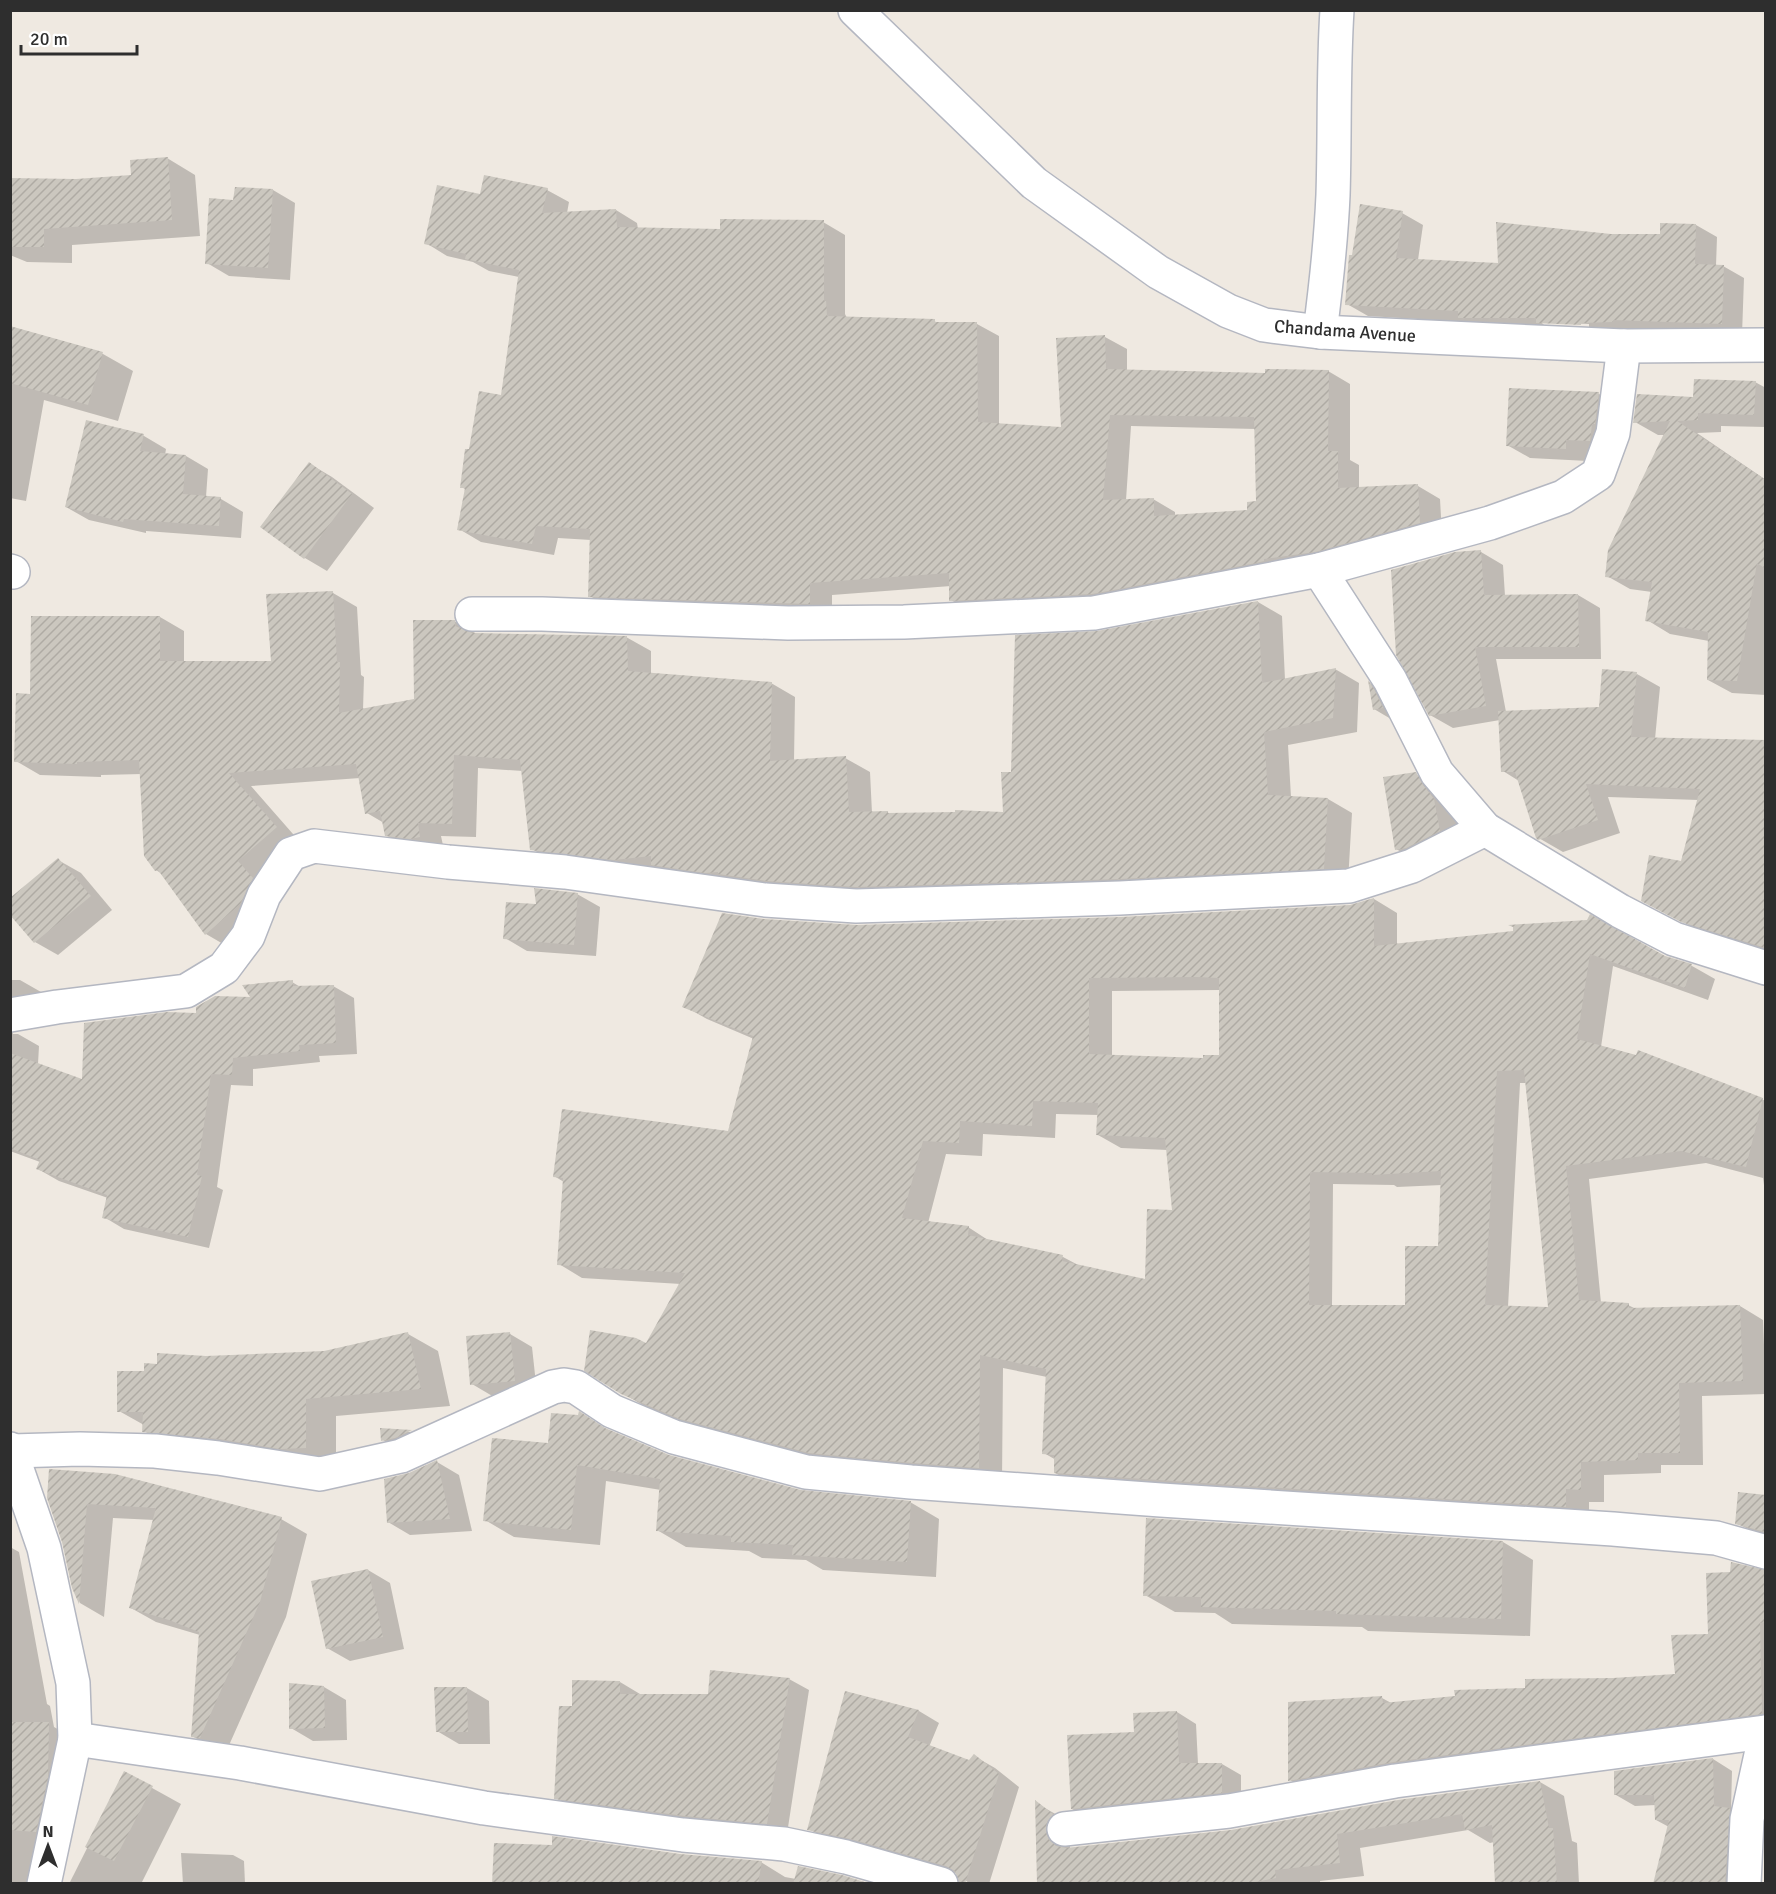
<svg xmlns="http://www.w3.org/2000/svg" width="1776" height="1894" font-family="Signika,sans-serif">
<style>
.shadow{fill:#0003;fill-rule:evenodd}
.building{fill:url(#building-hatch);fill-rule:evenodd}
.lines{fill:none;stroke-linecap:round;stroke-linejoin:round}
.minor-casing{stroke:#b4b7c1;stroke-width:36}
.minor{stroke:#fff;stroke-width:33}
.labels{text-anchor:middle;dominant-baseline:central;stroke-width:4.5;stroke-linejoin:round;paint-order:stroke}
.street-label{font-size:18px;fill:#2e2e2e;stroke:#fff}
</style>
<defs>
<pattern id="building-hatch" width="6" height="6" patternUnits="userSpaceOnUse" patternTransform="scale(1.5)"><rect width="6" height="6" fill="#cbc7bf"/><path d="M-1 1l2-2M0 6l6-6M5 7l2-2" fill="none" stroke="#afaba4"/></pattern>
</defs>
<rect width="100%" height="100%" fill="#efe9e1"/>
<g class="shadow">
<polygon points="1766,144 1766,216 1764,216"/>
<polygon points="167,158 195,175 200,236 72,245 72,263 27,262 10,255 10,179 76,180 133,176"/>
<polygon points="273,190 295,203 290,280 229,276 207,263 235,201"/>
<path d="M547,190L569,202L567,213L616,210L637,223L638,229L721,230L823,222L845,235V314L847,318L934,321L940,324H977L999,336V425L1062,429L1105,337L1127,349V371L1266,375L1328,371L1350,384V460L1359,465V488L1418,486L1440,499L1442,535L1337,564L973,613L951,600V586L832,595V616L612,609L590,596L591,540L558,538L554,555L481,542L459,529L466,490L462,487L470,451L502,397L519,277L489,271L473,262L447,256L426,243L481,196ZM1131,426L1256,429L1257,503L1249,511L1175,516V512L1153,499L1126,500Z"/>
<path d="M1402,213L1423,225L1418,260L1499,265L1611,236H1662V224L1696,225L1717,237L1716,266H1723L1744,278L1742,335L1481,330L1467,322L1368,316L1347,304ZM1541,322L1589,324V327L1544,325Z"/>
<polygon points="10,328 103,354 133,371 118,421 44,400 26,501 10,498"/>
<polygon points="1755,382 1766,388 1766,427 1721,426 1721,432 1697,433 1766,480 1766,695 1732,693 1708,680 1709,641 1670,634 1647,620 1652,592 1630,589 1607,576 1665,435 1658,435 1635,422 1695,399"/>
<polygon points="1510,389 1599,394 1621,407 1612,453 1588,452 1588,461 1530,458 1507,445"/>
<polygon points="87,422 144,436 166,449 165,455 186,456 208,469 206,497 221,499 243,512 241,538 146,531 146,533 89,520 66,507"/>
<polygon points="310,464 332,477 374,508 327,571 305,558 263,527"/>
<polygon points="1481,552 1503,565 1505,596 1578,595 1600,608 1601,659 1496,659 1506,712 1600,708 1637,674 1660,687 1655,739 1766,742 1766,953 1706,934 1666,913 1682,862 1699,800 1608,797 1620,833 1563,852 1537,837 1519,781 1503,771 1500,720 1453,728 1430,715"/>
<polygon points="333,593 357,607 361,675 364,677 363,710 415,700 454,621 477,634 626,637 651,651 651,675 771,683 795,697 794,761 845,758 870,772 872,813 887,812 892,815 1004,814 1013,773 1098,633 1258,602 1282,616 1285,680 1335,669 1359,683 1357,732 1288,745 1291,797 1328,799 1352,813 1348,882 882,900 556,863 532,849 523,771 478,768 476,837 441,836 444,850 410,849 386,835 384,823 367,813 360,778 251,786 300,842 230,948 206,934 162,874 156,870 142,774 101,775 101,777 40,775 16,761 32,695 160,617 184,631 184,662 272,662"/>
<polygon points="1370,683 1390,695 1396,722 1374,709"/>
<polygon points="1415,774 1438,787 1457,813 1461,844 1419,862 1396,849"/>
<polygon points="58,860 81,873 112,910 58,955 35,942 10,912"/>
<polygon points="577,894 600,907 596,956 527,951 505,938 538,906"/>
<path d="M1374,899L1397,913V945L1665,957L1692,966L1715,979L1708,1000L1613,966L1601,1047L1638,1057L1639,1052L1766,1101V1200L1763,1178L1706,1163L1589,1179L1601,1303L1628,1305L1636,1309L1740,1306L1763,1320L1766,1394L1702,1396L1703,1465H1661V1473L1604,1475V1502H1589V1520L1079,1486L1055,1473L1056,1460L1044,1453L1047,1377L1003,1368L1002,1481L834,1466L705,1432L646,1407L622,1393L681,1284L582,1278L559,1264L564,1182L554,1176L730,1133L754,1039L707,1019L684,1006L764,920L857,926L1121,918L1350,906ZM1220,990V1057L1205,1060L1112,1056V991ZM1520,1083H1527L1549,1309L1508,1307ZM1056,1114L1099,1115L1098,1135L1121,1148L1168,1150L1174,1211L1147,1281L1080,1266L1063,1257L991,1242L968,1227L928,1223L946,1154L982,1156L983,1134L1055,1138ZM1333,1184L1394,1185L1397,1187L1442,1185L1439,1248L1406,1307H1332Z"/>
<polygon points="10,980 20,980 41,992 41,1006 12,1030 13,1034 18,1034 39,1046 38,1064 84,1081 197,1014 253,998 292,982 302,988 333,986 354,998 357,1054 319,1056 320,1062 253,1069 253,1086 231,1085 217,1187 223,1190 209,1248 124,1229 104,1217 108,1198 59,1181 38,1169 40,1162 10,1151"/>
<polygon points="408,1334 438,1351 450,1406 336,1416 336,1464 174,1448 144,1431 144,1425 119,1411 146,1372 158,1365 206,1357 324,1353"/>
<polygon points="510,1334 532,1347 537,1393 494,1397 472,1384"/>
<polygon points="382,1429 411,1432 443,1450 416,1460 383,1440"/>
<polygon points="608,1430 669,1456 801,1492 910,1502 939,1519 936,1577 823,1570 806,1560 762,1558 749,1551 686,1547 657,1530 661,1490 606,1481 600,1545 514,1537 485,1520 549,1445"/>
<polygon points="437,1462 459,1475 472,1531 410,1535 388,1522 409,1475"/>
<polygon points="1766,1497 1766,1538 1736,1523"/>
<polygon points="48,1498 281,1519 307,1534 286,1617 226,1752 218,1751 192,1736 200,1635 156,1622 131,1608 155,1520 113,1518 104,1617 80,1603 73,1588 63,1542"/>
<polygon points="1503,1542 1533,1560 1530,1636 1368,1631 1362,1627 1232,1624 1215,1613 1175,1612 1145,1595"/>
<polygon points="10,1547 19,1552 47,1704 50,1706 54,1727 70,1736 38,1884 10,1884"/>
<polygon points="368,1570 390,1583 404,1649 350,1661 327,1648"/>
<polygon points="1766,1572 1766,1727 1311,1793 1290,1780 1382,1698 1393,1704 1613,1679 1676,1676"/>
<polygon points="789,1679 809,1690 787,1834 575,1809 556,1798 573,1708 620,1682 640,1694 640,1696 710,1696"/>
<polygon points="324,1687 346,1700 347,1740 313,1741 291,1728"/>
<polygon points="467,1688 489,1701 490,1744 459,1744 437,1731"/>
<polygon points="846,1693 919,1711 939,1723 929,1747 970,1762 974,1756 995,1768 1019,1787 989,1884 970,1884 958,1874 873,1850 830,1841 809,1829"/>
<polygon points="1177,1712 1196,1724 1198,1764 1222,1764 1241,1775 1241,1803 1091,1820 1072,1809 1135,1733"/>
<polygon points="1713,1759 1732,1771 1731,1810 1749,1820 1730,1884 1654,1884 1669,1827 1656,1820 1656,1805 1635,1806 1616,1795"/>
<polygon points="125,1773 181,1804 141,1884 69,1884"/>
<polygon points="1540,1782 1564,1796 1572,1841 1577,1843 1579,1884 1497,1884 1494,1842 1490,1843 1468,1830 1360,1848 1364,1876 1320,1881 1320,1884 1038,1884 1036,1803 1059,1816 1070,1836 1070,1849 1231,1831"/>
<polygon points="181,1853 233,1855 244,1861 245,1884 183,1884"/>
<polygon points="680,1855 761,1862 785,1877 796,1879 865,1884 493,1884"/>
</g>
<g class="building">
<polygon points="168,157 172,220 44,229 44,247 10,247 10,178 76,179 131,175 130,160"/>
<path d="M484,175L548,188L542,213L616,209L617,227L720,229V219L824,220V301L826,300L827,316L935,319V322H977L978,422L1061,427L1056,338L1105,335L1106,369L1265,373V369L1329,370L1328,451H1338V488L1418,484L1420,523L1315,552L1264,559V561L1256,563L1092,594L949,601V573L810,583V604L588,597L590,529L536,526L532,544L457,530L465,488H460L465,449H469L479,391L501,395L519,270L465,259L466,254L424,244L437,185L480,194ZM1110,415L1254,417L1256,501L1247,502V510L1154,516V498L1103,500Z"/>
<polygon points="235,187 273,189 268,268 205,264 209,198 233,200"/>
<polygon points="1360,204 1403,211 1396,258 1498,263 1496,222 1611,234 1660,234 1660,223 1696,224 1695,264 1724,265 1722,324 1613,320 1613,322 1581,323 1581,325 1536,323 1536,318 1458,318 1458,311 1345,305 1349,255 1352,255"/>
<polygon points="10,326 103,352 88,405 10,383"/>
<polygon points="1694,379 1756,381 1754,415 1698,413 1698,420 1677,421 1766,480 1766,569 1757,563 1737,681 1707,680 1708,632 1645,621 1652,582 1605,577 1608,550 1670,421 1633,423 1637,394 1693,397"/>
<polygon points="1509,388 1599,392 1595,424 1592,424 1590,441 1566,440 1566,449 1506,446"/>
<polygon points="86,420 144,434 140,451 186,455 183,494 221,497 219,526 124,519 123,522 65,507"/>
<polygon points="309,462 352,494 304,559 260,527"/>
<polygon points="1481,550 1484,595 1578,594 1579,647 1475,647 1486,706 1429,716 1396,655 1391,570 1455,552"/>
<polygon points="333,591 337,662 340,662 339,713 414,699 413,620 455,620 455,626 472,633 627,636 628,671 772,682 770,761 846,756 849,812 888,811 888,813 955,812 955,810 1003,812 1001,772 1011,772 1015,635 1097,631 1258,601 1262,683 1336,668 1333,718 1264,732 1268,795 1328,798 1324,869 1119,879 856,887 767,881 718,874 718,872 705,873 651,865 651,856 614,860 530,850 520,760 454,755 452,824 418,823 420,837 410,839 385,836 380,811 365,814 356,764 229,773 277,827 238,861 253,878 240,904 205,935 158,870 155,871 144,856 139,760 77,762 77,764 14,762 16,693 30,694 31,616 160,616 160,661 271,661 266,594"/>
<polygon points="1602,669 1637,672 1631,737 1766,740 1766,948 1681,922 1641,901 1649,855 1681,861 1700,789 1586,784 1598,820 1538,840 1536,838 1515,772 1501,772 1498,711 1599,707"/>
<polygon points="1368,680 1374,689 1383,708 1373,710"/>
<polygon points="1416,772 1423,785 1434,799 1440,831 1406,848 1395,850 1383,777"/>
<polygon points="58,858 91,896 34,943 10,915 10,898"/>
<polygon points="534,888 578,893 574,945 503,939 506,902 536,904"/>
<path d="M1374,898V946L1513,931V927L1508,925L1587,920L1590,914L1665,956L1692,964L1685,988L1590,954L1577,1039L1636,1055L1638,1050L1763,1098L1746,1167L1681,1151L1566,1166L1579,1300L1629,1303V1308L1740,1305L1743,1381L1679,1383L1680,1453H1638V1460L1581,1462V1490L1566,1489V1507L1054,1473V1455L1042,1454L1046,1369L980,1355L979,1468L913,1463L809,1453L680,1419L621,1394L584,1371L590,1330L636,1338L646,1343L685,1273L557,1265L563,1178L553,1177L562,1109L728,1131L753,1036L682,1007L722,913L764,919L857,925L1121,917L1350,905ZM1197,977L1219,978V1055H1203V1058L1089,1054V978ZM1524,1070L1548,1307L1485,1305L1497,1071ZM1033,1101L1098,1103L1096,1135L1165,1138L1172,1210L1147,1209L1145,1279L1062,1261L1063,1255L968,1235L969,1226L902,1218L923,1141L959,1143L960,1121L1032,1126ZM1441,1171L1438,1246H1405V1305H1309L1310,1172L1372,1173V1175Z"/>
<polygon points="293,980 293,986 334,985 336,1043 299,1045 300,1051 233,1058 232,1075 211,1074 197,1175 202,1176 188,1237 102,1218 107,1195 36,1169 40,1160 10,1148 10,1053 82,1079 84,1023 167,1012 196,1013 196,1007 215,996 250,997 242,985"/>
<polygon points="408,1332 421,1389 306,1399 306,1448 280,1449 220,1439 142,1432 143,1412 117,1412 117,1371 144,1371 144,1363 157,1364 157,1353 206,1356 324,1351"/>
<polygon points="510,1332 515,1381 470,1385 466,1336"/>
<polygon points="579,1411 605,1428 669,1455 801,1490 911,1501 907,1562 792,1555 793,1545 731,1542 731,1536 656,1531 660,1479 577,1465 571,1530 483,1521 492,1438 548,1443 551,1413 578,1415"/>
<polygon points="380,1428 412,1430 395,1438 381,1441"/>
<polygon points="437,1460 450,1519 387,1523 384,1479 409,1473"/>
<polygon points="49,1469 115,1474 282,1517 260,1602 200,1738 191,1737 199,1632 169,1620 129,1608 156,1508 87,1504 79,1604 72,1588 62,1542 47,1498"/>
<polygon points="1738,1492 1766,1495 1766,1532 1735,1524"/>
<polygon points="1146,1518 1503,1541 1501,1619 1336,1614 1336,1611 1201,1607 1201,1597 1143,1596"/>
<polygon points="1731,1562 1766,1570 1766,1622 1760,1623 1762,1714 1393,1762 1288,1781 1288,1702 1382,1696 1383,1703 1455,1696 1454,1690 1525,1688 1525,1679 1613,1678 1675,1674 1671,1635 1708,1634 1706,1573 1730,1572"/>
<polygon points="368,1569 383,1637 326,1649 311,1581"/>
<polygon points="710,1670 790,1678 767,1824 685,1816 554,1799 559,1706 572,1706 572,1680 620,1681 620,1694 708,1694"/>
<polygon points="289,1683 324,1686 325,1728 289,1729"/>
<polygon points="434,1687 467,1687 468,1732 436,1732"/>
<polygon points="845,1691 919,1710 908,1737 969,1760 974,1754 999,1774 965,1884 959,1884 955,1871 946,1866 851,1839 807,1830"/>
<polygon points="1177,1711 1179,1763 1222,1763 1222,1793 1071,1809 1067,1735 1134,1732 1133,1713"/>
<polygon points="10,1722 49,1722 48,1777 36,1832 10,1830"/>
<polygon points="1713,1758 1714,1806 1730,1808 1725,1884 1653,1884 1669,1820 1655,1820 1654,1795 1614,1795 1614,1771"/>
<polygon points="124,1771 153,1786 114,1861 85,1847"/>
<polygon points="1540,1781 1549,1828 1553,1828 1557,1884 1495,1884 1492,1825 1465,1830 1462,1814 1337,1834 1340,1863 1275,1870 1276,1878 1245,1884 1037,1884 1035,1800 1053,1814 1047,1822 1046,1832 1049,1840 1056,1846 1066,1848 1231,1830 1398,1800"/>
<polygon points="552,1836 680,1854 762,1861 758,1884 492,1884 494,1843 552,1845"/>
<polygon points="798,1866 842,1875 871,1884 793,1884"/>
</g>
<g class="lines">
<g class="minor-casing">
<g id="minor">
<polyline points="855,10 1034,183 1158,272 1228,311 1264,325 1320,332 1624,346 1766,345"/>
<path d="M1320,332C1326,286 1331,241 1333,195C1335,133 1333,72 1337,10"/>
<polyline points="1319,570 1390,680 1437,773 1485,829 1620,911 1674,939 1766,968"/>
<polyline points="10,571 13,572"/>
<polyline points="472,614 542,614 788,623 904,622 1094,613 1319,570 1490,523 1563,497 1598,474 1613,433 1624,346"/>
<polyline points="10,1015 57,1007 186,991 224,968 248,936 264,895 291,854 314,846 448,862 565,872 765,900 856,906 1120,898 1349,886 1412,866 1485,829"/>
<polyline points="10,1449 44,1548 73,1683 75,1739 44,1884"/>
<polyline points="12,1451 80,1449 155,1451 218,1458 320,1474 401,1456 553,1387 564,1385 576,1387 612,1411 674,1437 806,1472 911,1482 1161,1500 1613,1529 1716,1538 1766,1552"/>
<polyline points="75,1739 240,1763 484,1808 683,1835 784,1844 846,1857 941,1884"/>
<polyline points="1064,1829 1229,1811 1395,1781 1765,1732"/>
<polyline points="1744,1884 1747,1819 1766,1732"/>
</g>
</g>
<use href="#minor" class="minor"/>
</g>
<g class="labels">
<g class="street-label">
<text transform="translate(1345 331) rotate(4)">Chandama Avenue</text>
</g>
</g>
<rect width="1776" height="1894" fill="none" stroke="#2e2e2e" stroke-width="24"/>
<g transform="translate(48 1846)" stroke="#ffffff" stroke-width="4.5" paint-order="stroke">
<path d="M0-4.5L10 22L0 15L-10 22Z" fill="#2e2e2e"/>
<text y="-9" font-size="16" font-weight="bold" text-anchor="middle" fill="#2e2e2e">N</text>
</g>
<path d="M21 45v9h116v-9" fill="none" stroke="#2e2e2e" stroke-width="3"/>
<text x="30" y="45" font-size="18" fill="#2e2e2e" stroke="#ffffff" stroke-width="4.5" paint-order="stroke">20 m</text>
</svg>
